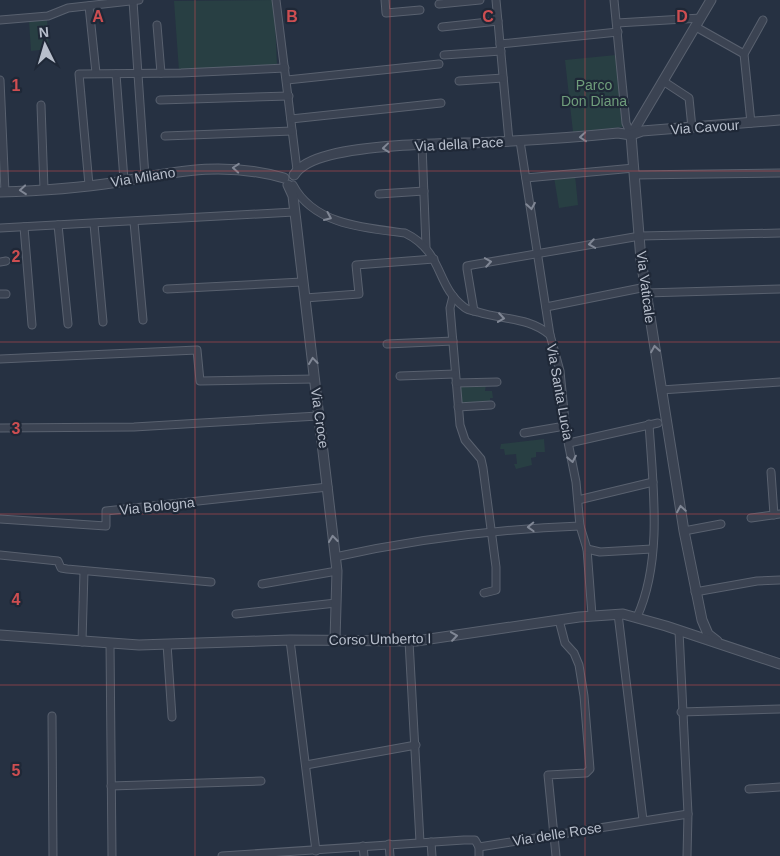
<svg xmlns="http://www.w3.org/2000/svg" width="780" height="856" font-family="Helvetica,sans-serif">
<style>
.green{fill:#283f43}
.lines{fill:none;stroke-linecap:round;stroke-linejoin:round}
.minor-casing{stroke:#59616f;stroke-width:9}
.tertiary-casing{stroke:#59616f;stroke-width:11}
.minor{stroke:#3b4352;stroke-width:7}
.tertiary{stroke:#3b4352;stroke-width:9}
.oneway{stroke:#808795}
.grid{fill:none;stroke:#ce4e51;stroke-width:1;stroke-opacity:0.55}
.labels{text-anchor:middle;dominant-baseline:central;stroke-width:4.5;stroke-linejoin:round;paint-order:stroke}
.park-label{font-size:14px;fill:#6f9d7b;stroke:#1f2837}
.street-label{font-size:14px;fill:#b8bfcc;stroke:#1f2837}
.grid-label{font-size:16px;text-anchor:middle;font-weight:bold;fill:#ce4e51;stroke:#1f2837;stroke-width:4.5;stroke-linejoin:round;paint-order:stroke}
</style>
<rect width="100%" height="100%" fill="#263142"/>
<g class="green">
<polygon points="274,0 277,65 179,71 174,1"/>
<polygon points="47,20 49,49 31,51 29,21"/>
<polygon points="616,55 623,127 573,132 565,60"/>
<polygon points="575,175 578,205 559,208 554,177"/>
<polygon points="486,385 485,391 492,391 493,398 490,398 490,402 462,404 460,386"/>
<polygon points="544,439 545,452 536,452 536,457 531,458 532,465 516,469 514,464 517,464 516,454 505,455 504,449 500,449 501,444"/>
</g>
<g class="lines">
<g class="minor-casing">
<g id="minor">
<polyline points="276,0 297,170"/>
<polyline points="385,0 386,13 420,10"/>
<polyline points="496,0 509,141"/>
<polyline points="614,0 626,123 631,135"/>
<polyline points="133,1 145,177"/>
<polyline points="439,4 480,0"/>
<polyline points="89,6 96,73"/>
<polyline points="0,20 48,16 68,8 139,0"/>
<polyline points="617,23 701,18"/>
<polyline points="157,25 161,73"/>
<polyline points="442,27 498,21"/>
<polyline points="696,27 744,54"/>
<polyline points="500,44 618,32"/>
<polyline points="444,55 501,51"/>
<polyline points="116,74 124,180"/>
<polyline points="0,80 5,192"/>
<polyline points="287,80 439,64"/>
<polyline points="459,81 503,78"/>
<polyline points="663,81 689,98 692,128"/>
<polyline points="160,100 289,96"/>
<polyline points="41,105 44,189"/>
<polyline points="291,119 441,103"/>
<polyline points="751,123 744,54 763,20"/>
<polyline points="165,136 292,131"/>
<polyline points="520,141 550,335"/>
<polyline points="422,145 426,247"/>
<polyline points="634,175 780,173"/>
<polyline points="526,178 634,168"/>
<polyline points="89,185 79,74 181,73 285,68"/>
<path d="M293,185C314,225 365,228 405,233C444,252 435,285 464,307C467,310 473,311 478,312C503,320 529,317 550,335L560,371L566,432L576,482L580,526L587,549L592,615"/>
<polyline points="379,194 424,191"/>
<polyline points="134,222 143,320"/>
<polyline points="94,224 103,322"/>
<polyline points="58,225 68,324"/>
<polyline points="24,227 32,325"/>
<polyline points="0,228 294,212"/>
<polyline points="0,262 6,261"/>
<polyline points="167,289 302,282"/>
<polyline points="646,293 780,289"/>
<polyline points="0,294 6,294"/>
<polyline points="453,296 450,308 460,425 465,440 481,459 483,468 496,567 496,590 484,593"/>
<polyline points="305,298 359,294 356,265 434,259"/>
<polyline points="546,307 646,287"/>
<polyline points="474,311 467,269 467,266 472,265 640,236 780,233"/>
<polyline points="387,344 453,341"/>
<polyline points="0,359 197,350 200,381 315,379"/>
<polyline points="400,376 455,374"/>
<polyline points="456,383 497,382"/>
<polyline points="661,390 780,382"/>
<polyline points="458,407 491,405"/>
<polyline points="0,428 134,427 318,416"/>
<polyline points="524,433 565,426"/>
<polyline points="569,443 658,423"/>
<polyline points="771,472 774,515"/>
<polyline points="578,500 653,482"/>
<polyline points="751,518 780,514"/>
<polyline points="0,519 106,526 106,511 328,487"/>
<polyline points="684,531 721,524"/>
<polyline points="587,549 600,552 652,549"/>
<polyline points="0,555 58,561 61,568 67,569 211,582"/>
<path d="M335,557C416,539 497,529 580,526"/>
<polyline points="262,584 337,571"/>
<polyline points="695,592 757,581 780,580"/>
<polyline points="236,614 336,603"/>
<polyline points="618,614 643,820"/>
<path d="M637,617C663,560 653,486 649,424"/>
<polyline points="679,631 688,814 687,856"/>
<polyline points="290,640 316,851"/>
<polyline points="409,641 420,842"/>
<polyline points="82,642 84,571"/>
<polyline points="110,643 112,856"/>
<polyline points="167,644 172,717"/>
<polyline points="681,712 780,709"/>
<polyline points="52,716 53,856"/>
<polyline points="306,765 416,745"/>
<polyline points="111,786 261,781"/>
<polyline points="749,789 780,787"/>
<polyline points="431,842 432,856"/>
<polyline points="389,844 390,856"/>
<polyline points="363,846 364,856"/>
<polyline points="479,847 479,856"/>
<polyline points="222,856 464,840 475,840 479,847 688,814"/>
<polyline points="556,856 548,775 586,773 590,769 584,696 579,665 574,653 565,643 559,620"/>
</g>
</g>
<g class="tertiary-casing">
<g id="tertiary">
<polyline points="711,0 631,135 641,260 684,531 702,620 708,634 717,641"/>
<path d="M294,175C301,164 318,158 330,155C370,145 428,144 470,143C520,141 569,138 618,133L631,135L642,131L780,120"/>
<polyline points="288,185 293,196 337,571 335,640"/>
<path d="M0,192C39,191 80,188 118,182C178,171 224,161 284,178"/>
<polyline points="0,635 139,645 290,640 416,641 579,617 623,614 666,626 780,664"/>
</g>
</g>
<use href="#minor" class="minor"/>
<use href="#tertiary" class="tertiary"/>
</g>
<defs><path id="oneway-chevron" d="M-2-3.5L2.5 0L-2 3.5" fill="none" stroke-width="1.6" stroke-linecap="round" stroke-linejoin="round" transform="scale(1.25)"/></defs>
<g class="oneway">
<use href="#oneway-chevron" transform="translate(583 137) rotate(175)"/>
<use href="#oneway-chevron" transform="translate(386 148) rotate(174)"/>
<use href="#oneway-chevron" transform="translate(236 168) rotate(-176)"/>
<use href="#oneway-chevron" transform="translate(23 190) rotate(175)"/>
<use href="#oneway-chevron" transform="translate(531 206) rotate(81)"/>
<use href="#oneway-chevron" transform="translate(328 217) rotate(24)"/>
<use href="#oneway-chevron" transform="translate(592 244) rotate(171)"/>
<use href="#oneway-chevron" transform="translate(488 262) rotate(-9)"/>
<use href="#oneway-chevron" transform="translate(501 318) rotate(8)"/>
<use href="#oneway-chevron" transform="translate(655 349) rotate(-99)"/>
<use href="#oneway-chevron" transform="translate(313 361) rotate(-97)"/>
<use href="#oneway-chevron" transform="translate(572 459) rotate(79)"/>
<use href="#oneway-chevron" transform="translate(681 509) rotate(-99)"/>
<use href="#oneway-chevron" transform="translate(531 527) rotate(178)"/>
<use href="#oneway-chevron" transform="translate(333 539) rotate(-96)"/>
<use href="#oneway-chevron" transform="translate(454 636) rotate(-8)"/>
</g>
<path class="grid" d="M195,0V856M390,0V856M585,0V856M0,171H780M0,342H780M0,514H780M0,685H780"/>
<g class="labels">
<g class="park-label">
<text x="594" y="85">Parco<tspan x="594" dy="16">Don Diana</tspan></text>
</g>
<g class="street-label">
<text transform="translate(705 127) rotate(-4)">Via Cavour</text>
<text transform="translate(459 144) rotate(-3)">Via della Pace</text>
<text transform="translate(143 177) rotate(-9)">Via Milano</text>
<text transform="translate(646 287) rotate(83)">Via Vaticale</text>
<text transform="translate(560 392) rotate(80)">Via Santa Lucia</text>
<text transform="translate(320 418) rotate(82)">Via Croce</text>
<text transform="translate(157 506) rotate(-6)">Via Bologna</text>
<text transform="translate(380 639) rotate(-1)">Corso Umberto I</text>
<text transform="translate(557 834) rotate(-9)">Via delle Rose</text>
</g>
</g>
<g class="grid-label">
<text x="98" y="22">A</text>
<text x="292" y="22">B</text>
<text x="488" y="22">C</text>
<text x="682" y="22">D</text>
<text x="16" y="91">1</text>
<text x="16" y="262">2</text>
<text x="16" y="434">3</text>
<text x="16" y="605">4</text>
<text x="16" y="776">5</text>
</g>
<g transform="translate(45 45) rotate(355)" stroke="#1f2837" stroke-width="4" paint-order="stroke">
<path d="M0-4L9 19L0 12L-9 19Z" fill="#b8bfcc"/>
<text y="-8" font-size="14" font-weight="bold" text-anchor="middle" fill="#b8bfcc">N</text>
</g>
</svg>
